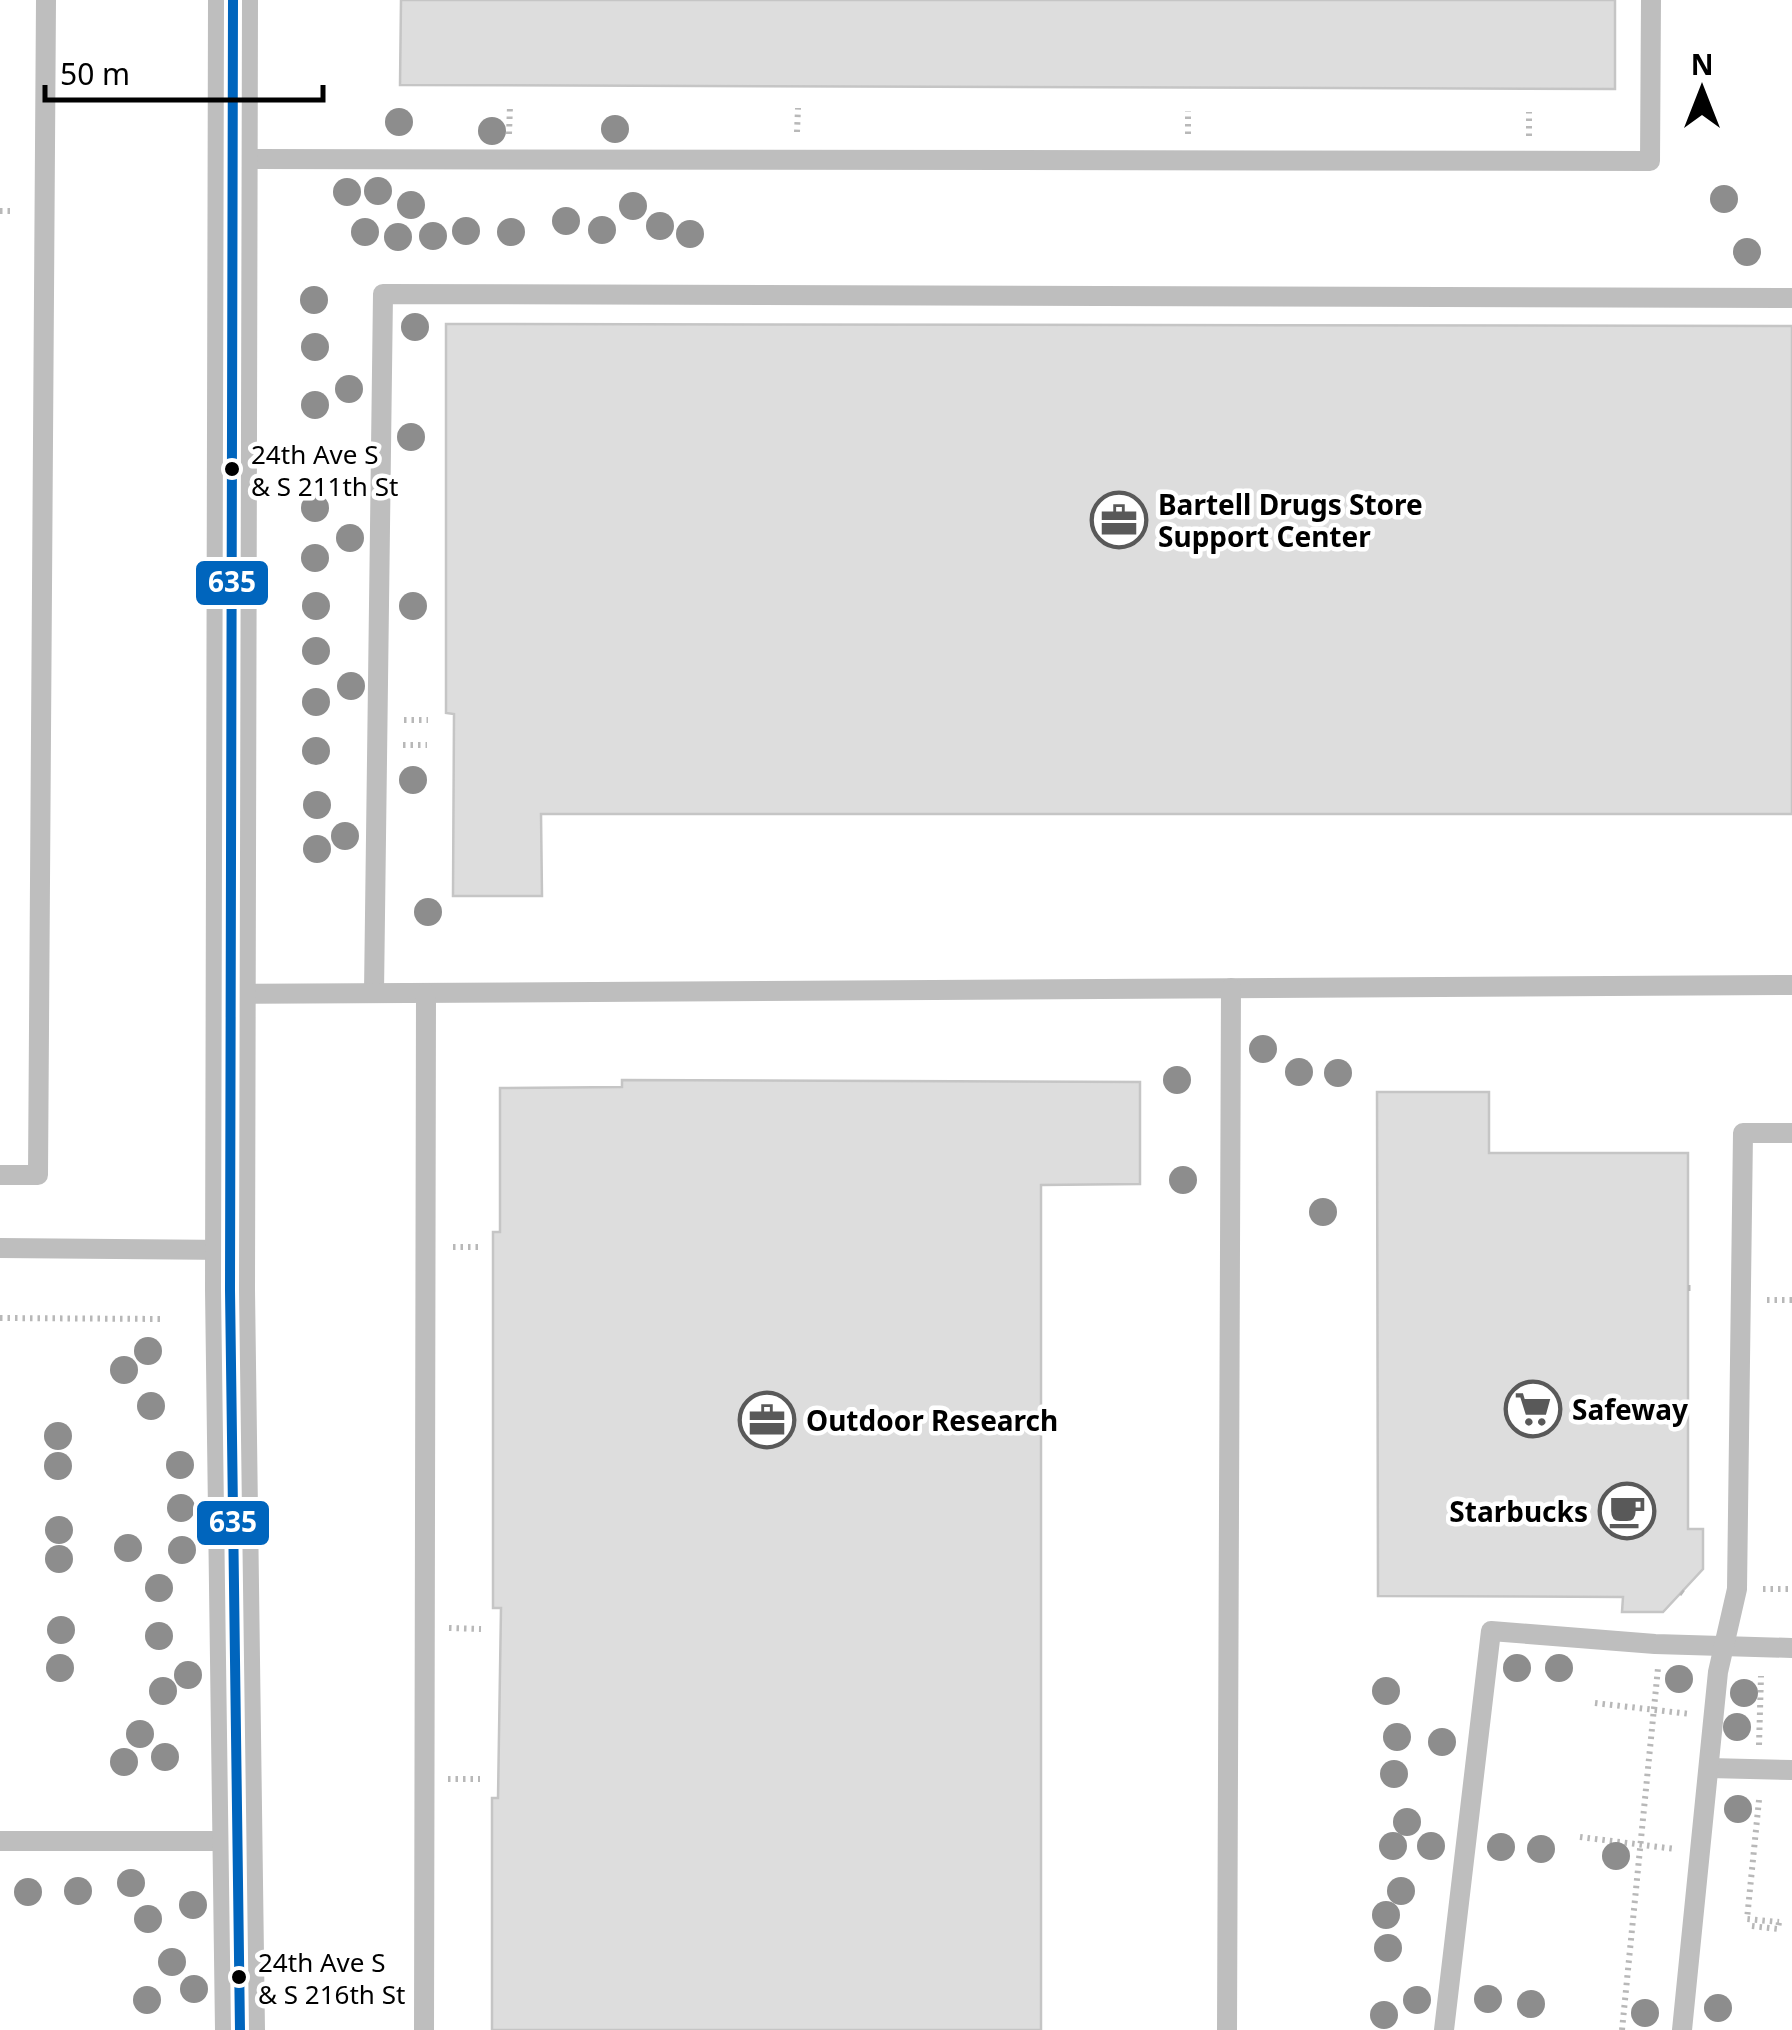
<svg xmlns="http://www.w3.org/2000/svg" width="1792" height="2030" font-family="'Noto Sans',sans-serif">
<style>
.building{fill:#ddd;stroke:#c5c5c5;stroke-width:2.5}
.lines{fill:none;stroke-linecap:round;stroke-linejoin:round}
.path{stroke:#b8b8b8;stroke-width:6;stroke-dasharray:2.5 5;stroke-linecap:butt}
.service{stroke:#bebebe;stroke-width:20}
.tertiary{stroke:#bebebe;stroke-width:50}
.bus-1-casing{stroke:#fff;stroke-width:18}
.bus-1{stroke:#0065bd;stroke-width:10}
.tree{fill:#8d8d8d}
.bus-dot{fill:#000;stroke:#fff;stroke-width:4}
.labels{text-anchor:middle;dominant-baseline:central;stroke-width:9;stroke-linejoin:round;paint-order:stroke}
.bus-label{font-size:26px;fill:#000;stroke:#fff;text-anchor:start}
.poi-label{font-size:28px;font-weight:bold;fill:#000;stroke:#fff;text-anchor:start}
.line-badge{stroke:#fff;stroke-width:4}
.badge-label{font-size:28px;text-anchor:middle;font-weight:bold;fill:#fff}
</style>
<rect width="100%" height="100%" fill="#fff"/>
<g class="building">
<polygon points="401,0 1615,0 1615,89 400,85"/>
<polygon points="446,324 1792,326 1792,814 541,814 542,896 453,896 454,714 446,713"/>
<polygon points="622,1080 1140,1082 1140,1184 1041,1185 1041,2030 492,2030 492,1798 498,1798 501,1608 493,1608 493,1232 500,1232 500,1088 622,1087"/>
<polygon points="1377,1092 1489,1092 1489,1153 1688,1153 1688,1529 1703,1529 1703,1569 1663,1612 1622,1612 1623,1597 1378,1596"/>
</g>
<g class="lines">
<g class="path">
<polyline points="797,132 798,108"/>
<polyline points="509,134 510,106"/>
<polyline points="1188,134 1188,111"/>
<polyline points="1529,136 1529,112"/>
<polyline points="0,211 14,211"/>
<polyline points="404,720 428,720"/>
<polyline points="403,745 427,745"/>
<polyline points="453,1247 480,1247"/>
<polyline points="1688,1288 1693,1288"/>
<polyline points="1767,1300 1792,1300"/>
<polyline points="0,1318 165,1319"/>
<polyline points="1763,1589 1792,1589"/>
<polyline points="1681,1592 1685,1595"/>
<polyline points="449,1628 481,1629"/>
<polyline points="1595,1703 1690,1714"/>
<polyline points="1759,1745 1761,1676"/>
<polyline points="448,1779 480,1779"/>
<polyline points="1759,1800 1747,1919 1779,1922"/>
<polyline points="1580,1837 1675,1849"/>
<polyline points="1752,1926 1778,1929 1779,1922"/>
<polyline points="1622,2030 1658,1668"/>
</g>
<g class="service">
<polyline points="233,159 1650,161 1651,0"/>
<polyline points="374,993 383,294 1792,298"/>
<polyline points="231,994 1792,985"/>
<polyline points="0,1175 38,1175 46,0"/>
<polyline points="0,1248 231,1250"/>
<polyline points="1709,1768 1792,1770"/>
<polyline points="0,1841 237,1841"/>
<polyline points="424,2030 426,993"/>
<polyline points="1227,2030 1231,988"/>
<polyline points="1444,2030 1491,1631 1655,1644 1792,1648"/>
<polyline points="1682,2030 1718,1672 1737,1589 1743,1133 1792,1133"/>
</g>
<polyline class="tertiary" points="233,0 230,1290 240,2030"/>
<g class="bus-1-casing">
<polyline id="bus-1" points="233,0 230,1290 240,2030"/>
</g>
<use href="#bus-1" class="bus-1"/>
</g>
<g class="tree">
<circle cx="399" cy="122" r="14"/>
<circle cx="615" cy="129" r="14"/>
<circle cx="492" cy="131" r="14"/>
<circle cx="378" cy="191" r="14"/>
<circle cx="347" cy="192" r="14"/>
<circle cx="1724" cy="199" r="14"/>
<circle cx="411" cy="205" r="14"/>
<circle cx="633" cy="206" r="14"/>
<circle cx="566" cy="221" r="14"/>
<circle cx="660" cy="226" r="14"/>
<circle cx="602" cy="230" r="14"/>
<circle cx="466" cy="231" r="14"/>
<circle cx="365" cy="232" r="14"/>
<circle cx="511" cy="232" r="14"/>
<circle cx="690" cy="234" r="14"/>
<circle cx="433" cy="236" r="14"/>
<circle cx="398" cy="237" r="14"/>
<circle cx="1747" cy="252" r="14"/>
<circle cx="314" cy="300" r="14"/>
<circle cx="415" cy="327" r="14"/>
<circle cx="315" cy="347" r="14"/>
<circle cx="349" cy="389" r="14"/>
<circle cx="315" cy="405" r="14"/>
<circle cx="411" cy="437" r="14"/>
<circle cx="315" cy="508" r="14"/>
<circle cx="350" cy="538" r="14"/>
<circle cx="315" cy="558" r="14"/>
<circle cx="316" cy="606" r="14"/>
<circle cx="413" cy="606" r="14"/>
<circle cx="316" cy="651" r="14"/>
<circle cx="351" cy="686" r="14"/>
<circle cx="316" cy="702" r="14"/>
<circle cx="316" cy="751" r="14"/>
<circle cx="413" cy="780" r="14"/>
<circle cx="317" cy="805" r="14"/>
<circle cx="345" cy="836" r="14"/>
<circle cx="317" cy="849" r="14"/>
<circle cx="428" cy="912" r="14"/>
<circle cx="1263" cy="1049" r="14"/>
<circle cx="1299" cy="1072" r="14"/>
<circle cx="1338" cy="1073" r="14"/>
<circle cx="1177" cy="1080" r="14"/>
<circle cx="1183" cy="1180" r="14"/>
<circle cx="1323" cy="1212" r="14"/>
<circle cx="148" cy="1351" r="14"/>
<circle cx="124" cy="1370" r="14"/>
<circle cx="151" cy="1406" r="14"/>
<circle cx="58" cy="1436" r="14"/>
<circle cx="180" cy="1465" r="14"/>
<circle cx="58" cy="1466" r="14"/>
<circle cx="181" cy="1508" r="14"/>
<circle cx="59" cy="1530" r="14"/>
<circle cx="128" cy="1548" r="14"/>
<circle cx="182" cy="1550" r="14"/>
<circle cx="59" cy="1559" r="14"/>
<circle cx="159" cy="1588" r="14"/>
<circle cx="61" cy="1630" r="14"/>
<circle cx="159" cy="1636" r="14"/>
<circle cx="60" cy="1668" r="14"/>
<circle cx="1517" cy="1668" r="14"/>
<circle cx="1559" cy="1668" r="14"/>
<circle cx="188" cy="1675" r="14"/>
<circle cx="1679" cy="1679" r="14"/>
<circle cx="163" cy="1691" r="14"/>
<circle cx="1386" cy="1691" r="14"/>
<circle cx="1744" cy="1693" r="14"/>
<circle cx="1737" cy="1727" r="14"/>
<circle cx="140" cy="1734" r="14"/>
<circle cx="1397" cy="1737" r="14"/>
<circle cx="1442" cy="1742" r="14"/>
<circle cx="165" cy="1757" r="14"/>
<circle cx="124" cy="1762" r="14"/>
<circle cx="1394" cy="1774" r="14"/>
<circle cx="1738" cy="1809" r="14"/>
<circle cx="1407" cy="1822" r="14"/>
<circle cx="1393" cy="1846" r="14"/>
<circle cx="1431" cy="1846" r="14"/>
<circle cx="1501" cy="1847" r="14"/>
<circle cx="1541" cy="1849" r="14"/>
<circle cx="1616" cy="1856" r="14"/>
<circle cx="131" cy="1883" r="14"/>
<circle cx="78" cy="1891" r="14"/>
<circle cx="1401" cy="1891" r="14"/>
<circle cx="28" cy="1892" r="14"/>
<circle cx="193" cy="1905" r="14"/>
<circle cx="1386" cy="1915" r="14"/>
<circle cx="148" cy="1919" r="14"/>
<circle cx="1388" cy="1948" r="14"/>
<circle cx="172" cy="1962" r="14"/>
<circle cx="194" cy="1989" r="14"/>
<circle cx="1488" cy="1999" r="14"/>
<circle cx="147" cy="2000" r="14"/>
<circle cx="1417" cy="2000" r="14"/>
<circle cx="1531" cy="2004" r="14"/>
<circle cx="1718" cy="2008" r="14"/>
<circle cx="1645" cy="2013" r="14"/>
<circle cx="1384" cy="2015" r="14"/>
</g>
<defs>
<g id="office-ring" transform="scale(2.875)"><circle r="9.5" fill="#fff" stroke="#595959" stroke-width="1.5"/><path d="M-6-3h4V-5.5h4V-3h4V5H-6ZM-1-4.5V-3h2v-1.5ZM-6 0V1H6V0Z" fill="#595959"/></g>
<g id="supermarket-ring" transform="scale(2.875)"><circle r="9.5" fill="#fff" stroke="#595959" stroke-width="1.5"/><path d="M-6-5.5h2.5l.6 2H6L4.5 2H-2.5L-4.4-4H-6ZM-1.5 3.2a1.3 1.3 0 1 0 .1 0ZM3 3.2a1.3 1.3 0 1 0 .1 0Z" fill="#595959"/></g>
<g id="cafe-ring" transform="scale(2.875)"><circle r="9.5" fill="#fff" stroke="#595959" stroke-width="1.5"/><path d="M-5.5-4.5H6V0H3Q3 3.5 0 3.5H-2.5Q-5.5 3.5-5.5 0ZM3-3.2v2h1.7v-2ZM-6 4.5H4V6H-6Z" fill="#595959"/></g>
</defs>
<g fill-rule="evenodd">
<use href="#office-ring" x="1119" y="520"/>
<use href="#supermarket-ring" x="1533" y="1409"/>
<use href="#office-ring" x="767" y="1420"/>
<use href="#cafe-ring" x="1627" y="1511"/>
</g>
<g class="bus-dot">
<circle cx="232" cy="469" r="9"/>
<circle cx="239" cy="1977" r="9"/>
</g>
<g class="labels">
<g class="bus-label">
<text x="251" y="454">24th Ave S<tspan x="251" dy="32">&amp; S 211th St</tspan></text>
<text x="258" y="1962">24th Ave S<tspan x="258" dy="32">&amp; S 216th St</tspan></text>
</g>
<g class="poi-label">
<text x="1158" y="504">Bartell Drugs Store<tspan x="1158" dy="32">Support Center</tspan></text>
<text x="1572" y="1409">Safeway</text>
<text x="806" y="1420">Outdoor Research</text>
<text x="1588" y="1511" text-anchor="end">Starbucks</text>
</g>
</g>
<g class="line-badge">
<rect x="194" y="559" width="76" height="48" rx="10" fill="#0065bd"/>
<rect x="195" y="1499" width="76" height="48" rx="10" fill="#0065bd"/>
</g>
<g class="badge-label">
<text x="232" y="592">635</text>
<text x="233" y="1532">635</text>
</g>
<g transform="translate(1702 90)" stroke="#ffffff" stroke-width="8" paint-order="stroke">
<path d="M0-8L18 38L0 25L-18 38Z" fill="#000000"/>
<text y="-15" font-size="28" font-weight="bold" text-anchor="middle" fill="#000000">N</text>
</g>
<path d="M45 85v15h278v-15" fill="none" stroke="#000000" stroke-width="5"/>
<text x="60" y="85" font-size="30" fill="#000000" stroke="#ffffff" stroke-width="8" paint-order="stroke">50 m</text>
</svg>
